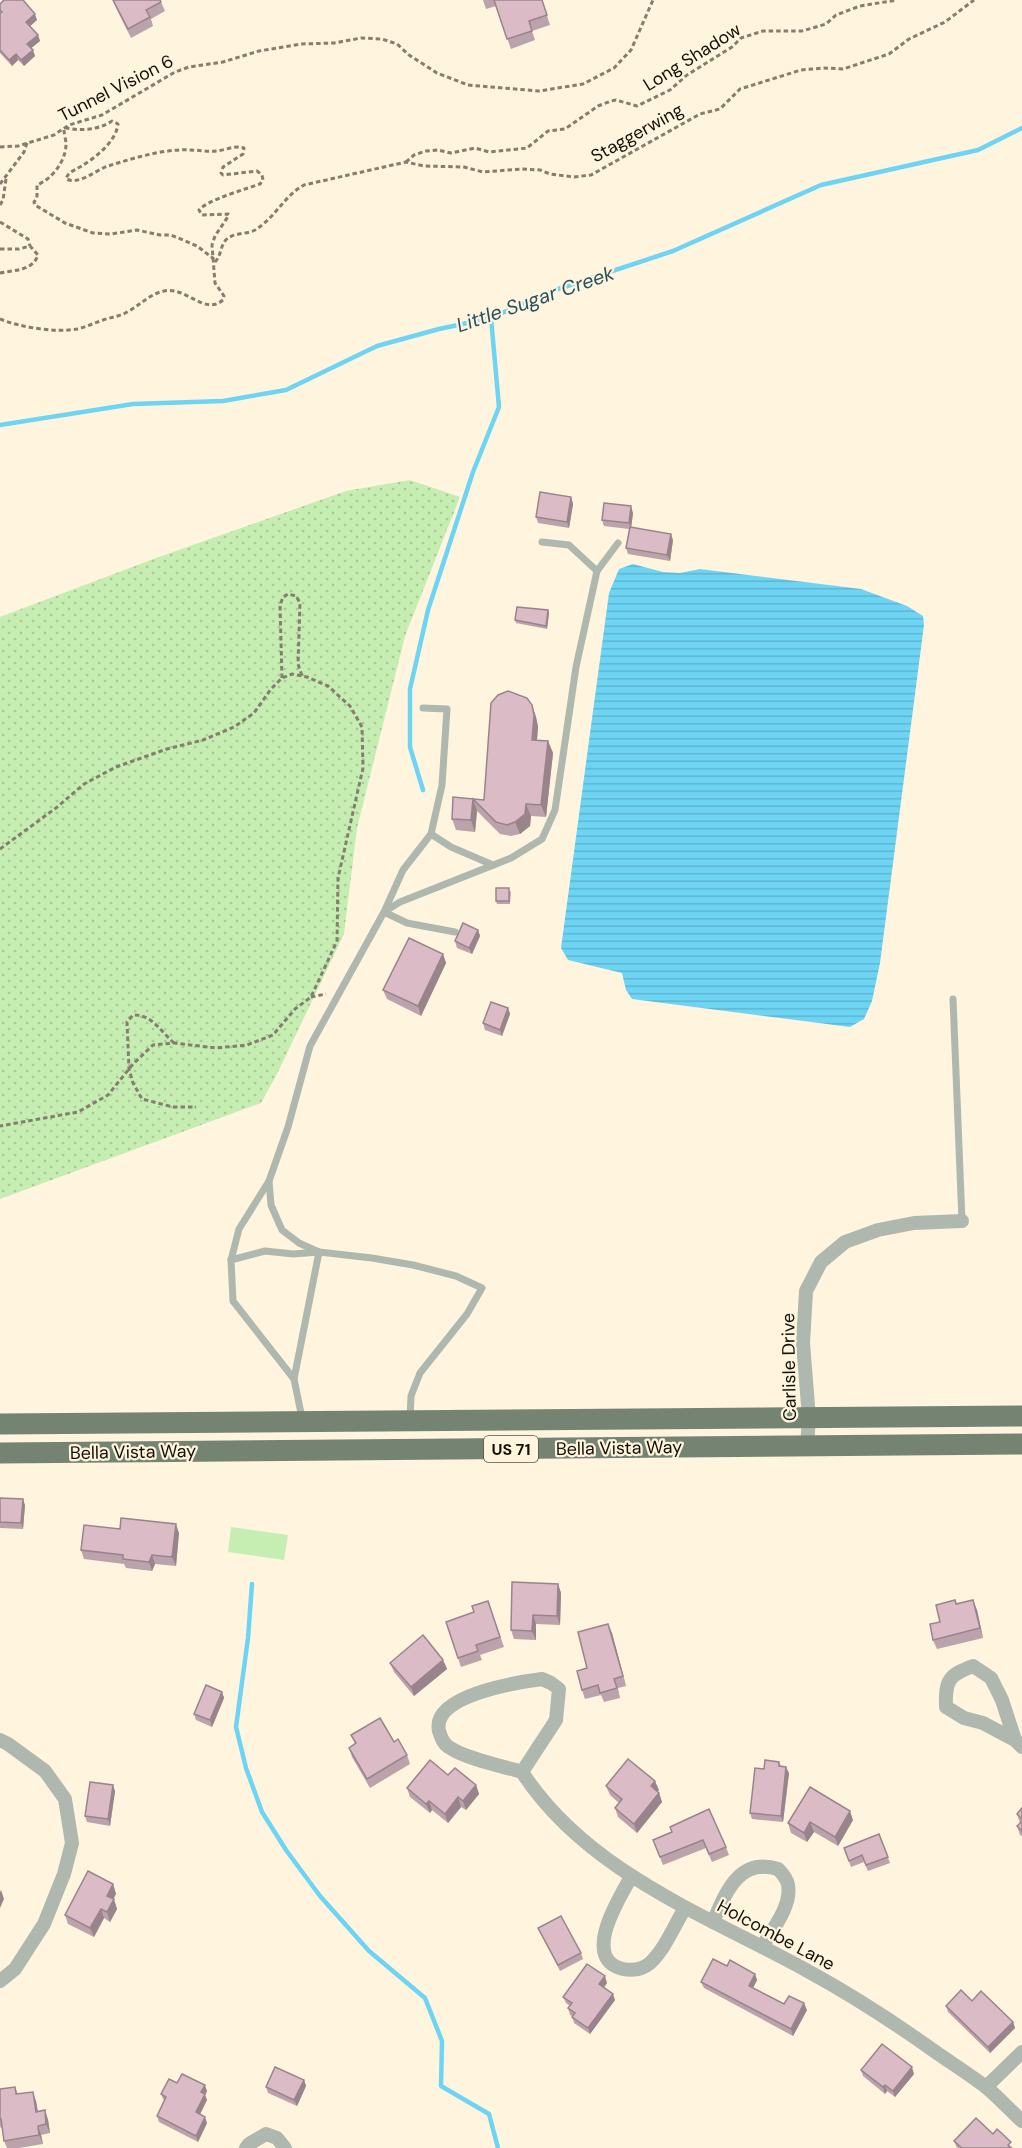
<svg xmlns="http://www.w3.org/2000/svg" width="1022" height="2148" font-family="'DM Sans',sans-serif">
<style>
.grass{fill:url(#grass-dots)}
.green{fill:#c6edb2}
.water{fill:url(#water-rules)}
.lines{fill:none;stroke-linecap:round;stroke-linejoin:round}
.stream{stroke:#6ed4f3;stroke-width:4.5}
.path{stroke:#857d6e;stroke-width:3;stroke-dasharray:4.5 3;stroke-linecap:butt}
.lane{stroke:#afb8ae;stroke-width:7}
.street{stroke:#afb8ae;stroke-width:14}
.primary{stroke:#758472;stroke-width:21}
.wall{fill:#bca2aa}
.shaded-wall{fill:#99848b}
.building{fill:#dbbcc6;stroke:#99848b;stroke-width:1.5}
.labels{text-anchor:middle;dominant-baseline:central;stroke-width:4.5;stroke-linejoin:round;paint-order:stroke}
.shield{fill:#fff4de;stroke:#5b5448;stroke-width:1.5}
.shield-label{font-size:16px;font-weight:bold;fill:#151007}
.street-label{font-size:18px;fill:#151007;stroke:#fff4de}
.water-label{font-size:20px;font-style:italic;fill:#265260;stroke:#fff4de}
</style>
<defs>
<pattern id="grass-dots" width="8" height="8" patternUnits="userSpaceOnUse" patternTransform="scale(1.5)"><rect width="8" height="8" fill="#c6edb2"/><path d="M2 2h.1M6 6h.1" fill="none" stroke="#a9ca98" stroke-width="1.8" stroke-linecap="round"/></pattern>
<pattern id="water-rules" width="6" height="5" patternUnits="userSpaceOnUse" patternTransform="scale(1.5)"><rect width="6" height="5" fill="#6ed4f3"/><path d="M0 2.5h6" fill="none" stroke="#5eb5cf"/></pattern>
</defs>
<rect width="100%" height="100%" fill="#fff4de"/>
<polygon class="grass" points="410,480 460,497 405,636 357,828 344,934 278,1072 261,1103 0,1199 0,617 156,558 346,491"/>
<polygon class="green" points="231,1527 288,1535 284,1560 228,1552"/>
<polygon class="water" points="633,564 663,572 680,573 700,569 861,589 907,606 923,616 924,625 880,963 872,1001 864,1019 850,1027 632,999 626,990 622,973 568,960 561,948 609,593 619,569"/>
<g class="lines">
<g class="stream">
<polyline points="0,425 133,404 223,401 286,390 377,346 439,329 491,318 549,292 673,251 821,185 978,150 1022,128"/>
<polyline points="423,790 410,747 410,689 428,610 473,472 499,407 491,318"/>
<polyline points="252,1584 248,1638 236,1727 246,1768 262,1812 286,1850 320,1896 369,1951 425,1998 442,2041 441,2086 489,2114 498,2148"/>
</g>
<g class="path">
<path d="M64,130C64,134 66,140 66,144C66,161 52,179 37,185V198L34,202L35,205L65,223L93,233L111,234L137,230L160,235H171L197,246L214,259"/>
<polyline points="0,147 18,146 54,135 69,125 102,115 175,72 189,67 223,62 259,51 301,44 334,43 361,38 382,39 397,44 409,55 437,73 468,85 539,91 583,84 614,68 631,50 653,0"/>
<polyline points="406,162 414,155 426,151 438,150 451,153 475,148 489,152 527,148 548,131 565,129 598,106 611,101 616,100 637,106 670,90 687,75 732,47 741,38 763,31 802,31 816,27 826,24 836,15 860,6 897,0"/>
<polyline points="0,184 24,152 27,143"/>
<polyline points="0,205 3,200 6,179"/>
<polyline points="0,222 28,239 30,246"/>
<path d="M0,249H19L30,246L38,255C33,271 14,270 0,273"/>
<path d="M215,262C221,256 220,248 225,241C232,232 246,235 255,230C275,218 284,196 304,185L406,162L424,166L464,167L483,172L522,169L540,170L550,174L574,177L591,175L700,114L720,109L740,89L801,70L824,68L843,69L889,54L909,39L945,22L974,0"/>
<path d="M0,319C19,327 56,333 77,329C86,327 94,323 103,320C112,317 121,316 129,311C141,304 150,294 164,291C186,286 204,316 223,300L224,296L215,283L212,245L215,236L229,215L228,214L202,215L199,210C207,200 246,189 260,184L263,180L262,175L257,171L223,175L221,173L223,167L243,154L244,148C235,145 226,150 217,151C205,152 193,149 180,150C156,151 131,159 108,166C94,171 80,185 66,179C68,172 73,171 80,167C95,158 116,142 118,124L112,121C98,130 82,131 66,128"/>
<polyline points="282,678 280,605 283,597 288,594 296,596 300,603 298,664 302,676"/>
<polyline points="0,849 56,808 84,784 116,767 167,749 203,740 234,727 254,713 271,689 282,678 292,674 307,677 328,686 350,706 362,727 363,768 338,878 337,941 311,997 295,1009 273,1035 247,1045 216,1048 174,1043 153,1045 133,1064 108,1095 78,1112 0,1126"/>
<polyline points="311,997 326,994"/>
<path d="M174,1043C161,1032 152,1014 133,1015L127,1022L129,1069L133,1083L142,1099L173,1107H196"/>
</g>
<g class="lane">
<polyline points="597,571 618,543"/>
<polyline points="423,708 447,709 442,785 431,834 403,870 384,912 407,923 455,932"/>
<polyline points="431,834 451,847 493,865"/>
<polyline points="953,999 962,1221"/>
<polyline points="269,1181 271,1205 282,1230 299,1243 319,1252 372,1258 413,1265 456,1276 482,1288 467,1314 420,1373 411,1396 410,1419"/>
<polyline points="231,1260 265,1251 293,1254 319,1252 294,1379"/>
<polyline points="302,1418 294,1379 233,1301 231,1260 239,1229 269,1181 288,1127 310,1046 384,912 400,902 511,858 542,839 555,810 576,667 597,571 569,545 542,542"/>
</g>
<g class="street">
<polyline points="807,1446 809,1418 803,1343 806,1291 821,1262 845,1242 878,1230 914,1223 962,1221"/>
<path d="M542,1679L551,1683L559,1689L556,1720L522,1772C502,1766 468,1759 452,1749C444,1745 442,1740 439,1731C431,1695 519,1682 542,1679Z"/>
<polyline points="0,1740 8,1744 45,1771 65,1799 72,1843 64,1874 44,1924 15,1969 0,1981"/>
<path d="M1015,1740L1002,1700L991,1678L973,1666C949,1675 945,1680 946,1707L964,1718L983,1723L1015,1740L1022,1747"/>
<path d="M522,1772C587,1872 706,1915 806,1970C852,1995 895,2023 937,2053C953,2064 970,2075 986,2087C998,2097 1010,2110 1022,2121"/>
<path d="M631,1877C620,1897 580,1959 623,1969C633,1971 643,1969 650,1963C665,1949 674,1926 685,1908"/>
<path d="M713,1922C726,1892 739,1857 778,1869C782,1873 787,1878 788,1885C792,1906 772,1930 762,1947"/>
<polyline points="986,2087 1022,2052"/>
<polyline points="246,2148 249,2144 266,2134 277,2138 285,2148"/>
</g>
<g class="primary">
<polyline points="0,1424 1022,1416"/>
<polyline points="0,1453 1022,1444"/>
</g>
</g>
<g class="wall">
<polygon points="113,0 160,0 165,11 151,19 153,26 131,38 116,8"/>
<polygon points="483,0 542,0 550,25 532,31 535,40 511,49 496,6 486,9"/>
<polygon points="0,4 37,20 30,26 38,35 40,41 31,48 35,56 24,66 18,60 12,66 0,53"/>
<polygon points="571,497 573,504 569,528 538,523 536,517"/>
<polygon points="633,513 631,527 673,540 670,561 628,554 626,548 629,529 604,526 602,520"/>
<polygon points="548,610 549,613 547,629 516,623 515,620"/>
<polygon points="532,705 536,717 538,727 537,740 548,741 553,753 546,817 531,816 530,826 520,834 511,836 500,834 477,811 475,832 456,830 452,819 453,797 484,800"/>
<polygon points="511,891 510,904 497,904 496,901"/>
<polygon points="478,930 480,936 472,954 457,948 455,941"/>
<polygon points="443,954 446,963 421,1016 387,999 383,990"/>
<polygon points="508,1008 510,1014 502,1036 485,1030 483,1023"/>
<polygon points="0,1498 25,1505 23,1529 0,1528"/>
<polygon points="120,1529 179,1533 176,1566 155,1564 152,1571 126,1568 124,1564 84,1559 81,1550"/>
<polygon points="558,1584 561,1593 560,1625 536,1624 536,1640 514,1639 511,1630"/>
<polygon points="488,1601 504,1647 480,1655 482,1660 461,1667 446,1622 474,1612"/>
<polygon points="957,1604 977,1610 983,1638 937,1649 933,1640 940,1622"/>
<polygon points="612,1633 626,1686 618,1688 620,1698 604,1702 601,1695 585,1699 582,1690 587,1668"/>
<polygon points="443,1660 447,1669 414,1696 394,1672 390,1663"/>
<polygon points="222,1692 224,1698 212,1727 196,1720 194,1714"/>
<polygon points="351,1735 394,1742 407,1755 410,1764 370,1788 352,1757 349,1748 355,1744"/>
<polygon points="779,1762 781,1766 789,1773 783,1822 752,1819 750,1813 764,1769"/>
<polygon points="448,1775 476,1785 479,1794 466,1810 461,1807 448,1823 432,1810 430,1813 410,1797 407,1788"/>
<polygon points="606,1786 659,1790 657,1792 659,1793 662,1802 637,1833 618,1817 615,1808 619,1803 610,1795"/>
<polygon points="115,1791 110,1826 87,1822 85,1816"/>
<polygon points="1022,1808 1022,1836 1020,1835 1017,1826 1020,1823 1017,1814"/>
<polygon points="853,1820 838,1846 814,1832 807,1842 791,1833 788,1823"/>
<polygon points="670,1827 726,1847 729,1855 712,1862 706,1848 663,1865 653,1840 672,1832"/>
<polygon points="879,1834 890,1863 868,1871 864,1862 851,1867 844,1848"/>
<polygon points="113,1884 116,1894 113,1899 117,1909 110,1922 104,1918 94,1937 68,1924 65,1915"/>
<polygon points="538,1928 581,1953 583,1959 560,1971 541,1934"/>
<polygon points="727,1966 755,1974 757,1980 753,1988 784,2004 807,2010 793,2036 704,1988 701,1982"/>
<polygon points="607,1983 604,1987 615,2000 590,2034 574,2023 572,2016 570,2015 568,2008 570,2006 566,2003 563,1997"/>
<polygon points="972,2001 1013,2022 1015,2028 990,2053 948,2012 946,2006"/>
<polygon points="861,2070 914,2074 895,2097 887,2091 885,2094 863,2076"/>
<polygon points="304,2080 306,2086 297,2106 268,2093 266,2087"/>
<polygon points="177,2083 207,2091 205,2095 207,2100 200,2114 207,2123 198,2142 159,2122 157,2116 164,2101 161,2094"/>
<polygon points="15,2087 18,2094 36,2101 38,2111 45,2110 48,2120 50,2133 41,2135 43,2144 19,2148 7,2148 4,2141 2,2128 1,2128 0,2126 0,2089"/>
<polygon points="993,2134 1013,2148 957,2148 954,2141"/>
</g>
<g class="shaded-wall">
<polygon points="35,14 37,20 28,28 26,22"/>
<polygon points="38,35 40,41 29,50 27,44"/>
<polygon points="33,50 35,56 24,66 21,60"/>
<polygon points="16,54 18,60 12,66 9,60"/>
<polygon points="571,497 573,504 569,528 567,522"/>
<polygon points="631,506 633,513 631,529 629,523"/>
<polygon points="671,534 673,540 670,561 667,555"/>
<polygon points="548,610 549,613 547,629 546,626"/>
<polygon points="532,705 536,717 538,727 536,751 532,740"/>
<polygon points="548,741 553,753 546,817 541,805"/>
<polygon points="473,799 477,811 475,832 471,820"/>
<polygon points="526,804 531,816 530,826 520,834 515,822"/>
<polygon points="478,930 480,936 472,954 469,948"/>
<polygon points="443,954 446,963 421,1016 418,1006"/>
<polygon points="508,1008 510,1014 502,1036 500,1030"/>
<polygon points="23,1499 25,1505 23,1529 21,1523"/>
<polygon points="176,1524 179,1533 176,1566 172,1557"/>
<polygon points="152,1555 155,1564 152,1571 149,1562"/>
<polygon points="558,1584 561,1593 560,1625 557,1616"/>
<polygon points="973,1600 977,1610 983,1638 980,1628"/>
<polygon points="533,1615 536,1624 536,1640 532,1631"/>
<polygon points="608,1624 612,1633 626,1686 623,1676"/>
<polygon points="443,1660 447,1669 414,1696 411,1687"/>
<polygon points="222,1692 224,1698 212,1727 210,1720"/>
<polygon points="786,1767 789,1773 783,1822 781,1816"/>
<polygon points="655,1781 659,1790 654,1796 651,1786"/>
<polygon points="113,1785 115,1791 110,1826 108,1819"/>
<polygon points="476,1785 479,1794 466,1810 463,1801"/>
<polygon points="659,1793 662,1802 637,1833 634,1824"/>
<polygon points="458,1797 461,1807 448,1823 445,1814"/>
<polygon points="429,1801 432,1810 430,1813 426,1804"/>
<polygon points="850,1811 853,1820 838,1846 835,1837"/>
<polygon points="810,1822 814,1832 807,1842 804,1833"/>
<polygon points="113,1884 116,1894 110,1905 107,1896"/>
<polygon points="1,1890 4,1899 0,1908 0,1892"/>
<polygon points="114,1899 117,1909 110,1922 107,1912"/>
<polygon points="101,1909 104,1918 94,1937 90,1928"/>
<polygon points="755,1974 757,1980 751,1992 749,1986"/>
<polygon points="605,1976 607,1983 602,1990 599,1984"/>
<polygon points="613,1994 615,2000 590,2034 588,2028"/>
<polygon points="804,2003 807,2010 793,2036 791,2029"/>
<polygon points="1013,2022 1015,2028 990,2053 988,2047"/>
<polygon points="912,2067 914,2074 895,2097 893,2091"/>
<polygon points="304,2080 306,2086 297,2106 294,2100"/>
<polygon points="205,2085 207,2091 205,2095 207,2100 198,2118 196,2112 201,2092"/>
<polygon points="885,2085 887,2091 885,2094 883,2087"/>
<polygon points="33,2092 36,2101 39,2121 36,2112"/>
<polygon points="45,2110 48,2120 50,2133 46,2124"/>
<polygon points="205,2117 207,2123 198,2142 196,2136"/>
<polygon points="38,2126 41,2135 43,2144 39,2135"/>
</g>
<g class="building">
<polygon points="4,0 23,0 35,14 26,22 38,35 27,44 33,50 21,60 16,54 9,60 0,50 0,13 2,12 0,10 0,4"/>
<polygon points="113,0 160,0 161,2 146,10 150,17 128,29"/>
<polygon points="494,0 542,0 547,15 529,21 532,31 507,39"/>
<polygon points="540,492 571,497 567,522 536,517"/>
<polygon points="604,503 631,506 629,523 602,520"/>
<polygon points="630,527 671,534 667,555 626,548"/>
<polygon points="517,607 548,610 546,626 515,620"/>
<polygon points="508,691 527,698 532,705 534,715 532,740 548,741 541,805 526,804 525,814 515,822 507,825 496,822 473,799 471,820 452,819 453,797 484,800 491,703 498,695"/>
<rect x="496" y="888" width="13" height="13"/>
<polygon points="463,923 478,930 469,948 455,941"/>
<polygon points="409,938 443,954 418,1006 383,990"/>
<polygon points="491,1002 508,1008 500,1030 483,1023"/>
<polygon points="0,1498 23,1499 21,1523 0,1522"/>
<polygon points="121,1518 176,1524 172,1557 152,1555 149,1562 123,1559 123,1555 81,1550 84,1525 120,1529"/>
<polygon points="512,1582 558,1584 557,1616 533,1615 532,1631 511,1630"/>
<polygon points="955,1600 956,1604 973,1600 980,1628 933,1640 930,1624 940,1622 936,1605"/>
<polygon points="488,1601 500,1637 476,1645 478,1651 458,1658 446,1622 474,1612 472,1606"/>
<polygon points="608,1624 623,1676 614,1679 617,1688 600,1693 598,1685 582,1690 577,1671 587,1668 578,1632"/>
<polygon points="423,1635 443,1660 411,1687 390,1663"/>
<polygon points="206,1685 222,1692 210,1720 194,1714"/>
<polygon points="380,1718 394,1742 398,1739 407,1755 367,1779 349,1748 356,1743 351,1735"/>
<polygon points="628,1759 655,1781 651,1786 659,1793 634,1824 615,1808 622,1799 606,1786"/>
<polygon points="430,1760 448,1775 455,1768 476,1785 463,1801 458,1797 445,1814 429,1801 426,1804 407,1788"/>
<polygon points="765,1760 779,1762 779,1766 786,1767 781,1816 750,1813 755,1768 764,1769"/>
<polygon points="90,1782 113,1785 108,1819 85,1816"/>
<polygon points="810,1787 850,1811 835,1837 810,1822 804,1833 788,1823"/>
<polygon points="1022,1808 1022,1819 1017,1814"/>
<polygon points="709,1809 726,1847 709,1854 703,1840 660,1857 653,1840 672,1832 670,1827"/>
<polygon points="1022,1821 1022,1831 1017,1826"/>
<polygon points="879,1834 888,1857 866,1865 862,1855 849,1861 844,1848"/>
<polygon points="88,1871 113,1884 107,1896 114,1899 107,1912 101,1909 90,1928 65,1915"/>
<polygon points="561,1916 581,1953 558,1965 538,1928"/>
<polygon points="713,1959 727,1966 730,1960 755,1974 749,1986 784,2004 789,1996 804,2003 791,2029 701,1982"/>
<polygon points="587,1964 605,1976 599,1984 613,1994 588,2028 572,2017 575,2013 568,2008 572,2003 563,1997"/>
<polygon points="961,1990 972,2001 981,1991 1013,2022 988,2047 946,2006"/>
<polygon points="882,2044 912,2067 893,2091 885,2085 883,2087 861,2070"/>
<polygon points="275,2067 304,2080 294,2100 266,2087"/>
<polygon points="182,2074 205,2085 201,2092 205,2094 196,2112 205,2117 196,2136 157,2116 166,2097 161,2094 169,2079 177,2083"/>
<polygon points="15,2087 16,2094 33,2092 36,2112 45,2110 46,2124 38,2126 39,2135 4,2141 1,2119 0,2119 0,2089"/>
<polygon points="976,2118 993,2134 997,2129 1011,2142 1008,2145 1011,2148 962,2148 954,2141"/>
</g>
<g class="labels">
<rect class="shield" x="484" y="1436" width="54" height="26" rx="4.5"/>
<g class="shield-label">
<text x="511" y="1449">US 71</text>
</g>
<g class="street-label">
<text transform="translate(692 57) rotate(-32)">Long Shadow</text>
<text transform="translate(116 88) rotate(-27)">Tunnel Vision 6</text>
<text transform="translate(637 133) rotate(-29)">Staggerwing</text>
<text transform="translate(789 1367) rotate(-91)">Carlisle Drive</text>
<text transform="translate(619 1448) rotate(-1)">Bella Vista Way</text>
<text transform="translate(133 1452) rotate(-1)">Bella Vista Way</text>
<text transform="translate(776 1935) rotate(28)">Holcombe Lane</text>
</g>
<g class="water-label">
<text transform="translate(535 299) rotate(-19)">Little Sugar Creek</text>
</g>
</g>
</svg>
